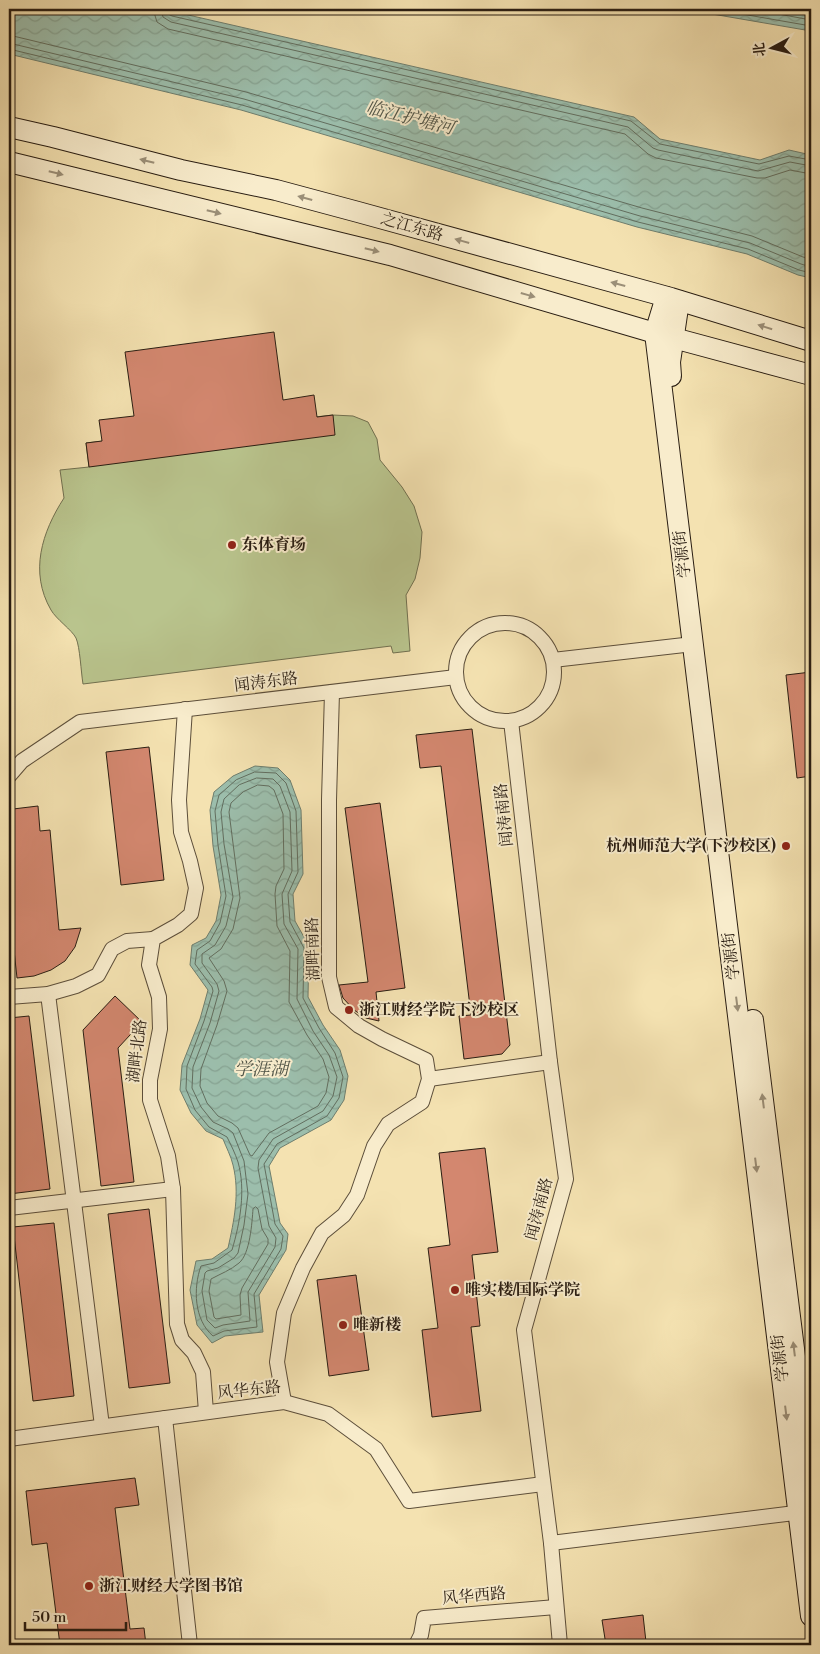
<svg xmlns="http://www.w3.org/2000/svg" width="820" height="1654" font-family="'Libre Bodoni','Noto Serif SC',serif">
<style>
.pitch{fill:#b9c48d;stroke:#717050}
.water{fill:url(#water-waves);stroke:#6e7e6e}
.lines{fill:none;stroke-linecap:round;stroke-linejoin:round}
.shore{stroke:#626e5f;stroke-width:1}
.building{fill:#d3876f;stroke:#291d12}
.street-casing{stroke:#5c4e3a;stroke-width:16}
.secondary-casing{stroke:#291d12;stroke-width:22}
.street{stroke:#f8eccc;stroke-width:14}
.secondary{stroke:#f8eccc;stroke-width:20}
.oneway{fill:#9b8f78}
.poi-dot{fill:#8f2418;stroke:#f8eccc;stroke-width:2}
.labels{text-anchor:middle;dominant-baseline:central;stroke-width:4;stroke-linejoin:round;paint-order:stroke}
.street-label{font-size:16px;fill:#291d12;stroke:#f8eccc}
.poi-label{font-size:16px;font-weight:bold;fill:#291d12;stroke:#f8eccc;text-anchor:start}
.water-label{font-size:18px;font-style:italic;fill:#515548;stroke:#f8eccc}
</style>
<defs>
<pattern id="water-waves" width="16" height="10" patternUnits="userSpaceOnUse" patternTransform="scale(1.25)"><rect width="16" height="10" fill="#9cbeac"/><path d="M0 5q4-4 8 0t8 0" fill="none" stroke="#86a393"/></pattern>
</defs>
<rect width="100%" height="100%" fill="#f4e2b1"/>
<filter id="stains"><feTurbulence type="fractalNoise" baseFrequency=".004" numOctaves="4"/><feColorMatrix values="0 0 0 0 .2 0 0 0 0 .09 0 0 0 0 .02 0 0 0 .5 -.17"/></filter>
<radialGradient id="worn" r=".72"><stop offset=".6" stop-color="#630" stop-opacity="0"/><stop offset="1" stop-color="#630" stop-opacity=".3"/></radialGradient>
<path class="pitch" d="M333,415L353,416L368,422L377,439L380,460L402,487L414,506L422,532L420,558L415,579L406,595L410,651L393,653L391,646L83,684C81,672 80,647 76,638C72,630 56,619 51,610C29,572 42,532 64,498L60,470L89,467L86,443Z"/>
<g class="water">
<polygon points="9,9 162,9 634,117 660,139 760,160 789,150 811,155 811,278 798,275 747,254 637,227 241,110 9,54"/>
<polygon points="683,9 811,9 811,31"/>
<path d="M255,766L278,768L290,780L301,810L303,874L293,894L295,921L309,946L308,997L323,1025L340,1050L348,1076L344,1100L331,1120L280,1148L269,1166L280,1223L288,1234L286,1250L259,1295L263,1332L225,1336L212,1343L197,1325L190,1290L196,1261L212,1259L228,1248C234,1221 240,1193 233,1165C231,1156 226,1147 223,1139L206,1131L191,1113L180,1090L182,1065L200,1019L208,990L190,965L192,945L206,938L216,921L221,895L213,846L210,810L214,792L233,776Z"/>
</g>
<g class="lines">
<g class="shore">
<polyline points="153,9 157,22 168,29 625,134 648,154 656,158 757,178 765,178 790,170 811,174"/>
<polyline points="161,9 163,17 171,22 628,127 653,148 658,150 758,171 790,162 811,166"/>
<polyline points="167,9 168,14 172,16 631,121 660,144 759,164 789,156 811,160"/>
<polyline points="713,9 811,26"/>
<polyline points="751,9 811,20"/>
<polyline points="9,35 246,92 642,208 752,236 803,257 811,259"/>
<polyline points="9,43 244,99 640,216 750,243 801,264 811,267"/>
<polyline points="9,49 242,105 638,222 748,249 799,270 811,273"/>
<path d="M255,772L276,773L286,783L296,811L298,872L288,894L290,922L304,948L303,998L319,1028L335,1053L343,1077L339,1098L327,1116L277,1144L264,1164L275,1224L283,1236L281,1249L254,1294L257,1327L224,1331L213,1336C194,1320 193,1288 201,1266L214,1263L232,1250C240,1223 246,1190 238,1162C235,1153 231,1145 227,1137L209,1127L195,1110L186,1089L187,1066L204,1021L213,991L212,987L195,964L197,950L210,941L220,923L226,896L218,845L215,811L219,795L236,780Z"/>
<polygon points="257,778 273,779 280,786 290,812 292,871 282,894 284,924 298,949 297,999 313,1031 329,1055 337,1077 333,1096 323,1111 273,1139 259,1160 258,1168 269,1226 276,1238 275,1247 248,1292 250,1321 223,1325 215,1328 207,1320 202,1291 205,1273 207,1271 218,1268 234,1258 238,1253 244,1225 248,1194 244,1161 233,1133 228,1129 213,1122 201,1107 192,1088 193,1067 210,1023 219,991 217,984 202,963 202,954 215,945 226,926 233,897 224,844 221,812 224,799 239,785"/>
<polygon points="258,785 269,786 274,790 283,814 284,869 276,886 275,894 277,926 290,951 289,1002 307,1035 323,1059 329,1077 326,1093 318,1106 269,1133 252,1156 250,1155 238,1128 232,1123 218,1116 207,1103 200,1086 201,1069 217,1025 227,991 224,981 209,958 221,949 233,929 240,898 229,812 231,803 243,792"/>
<path d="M256,1207L258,1209L262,1229L268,1239V1244L242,1288L240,1295L241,1315L216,1319L214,1317L209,1291L211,1279C220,1274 231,1270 239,1263C250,1254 252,1223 253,1209Z"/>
</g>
</g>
<g class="building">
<polygon points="274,332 283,400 314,395 317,417 333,415 335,435 89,467 86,443 102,441 99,420 134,416 125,352"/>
<polygon points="811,672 811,776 797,778 786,675"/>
<polygon points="472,729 510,1045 502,1054 464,1059 459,1016 471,1015 441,766 420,768 416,735"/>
<polygon points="149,747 164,880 121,885 106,752"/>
<polygon points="380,803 405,988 376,992 379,1021 366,1018 354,1010 343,998 339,985 368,982 345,808"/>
<polygon points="38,806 40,831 50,830 59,930 81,928 75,947 65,961 51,970 34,976 17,978 14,950 9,949 9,812 13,809"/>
<polygon points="115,996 142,1022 118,1048 134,1182 101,1186 83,1030"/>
<polygon points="29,1016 50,1189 9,1194 9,1018"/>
<polygon points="485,1148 498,1252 472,1255 480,1326 471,1327 481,1411 432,1417 422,1330 438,1328 428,1248 450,1245 439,1153"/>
<polygon points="149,1209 170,1383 129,1388 108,1214"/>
<polygon points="54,1223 74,1396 33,1401 13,1227"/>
<polygon points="356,1275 369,1370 329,1376 317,1280"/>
<polygon points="135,1478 139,1505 115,1508 130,1629 144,1628 146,1645 60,1645 47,1543 32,1545 26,1491"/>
<polygon points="643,1615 646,1642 656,1641 656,1645 606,1645 602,1620"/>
</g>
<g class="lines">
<g class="street-casing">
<g id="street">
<circle cx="505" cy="672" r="49"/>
<polyline points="553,660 693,644"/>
<polyline points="185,709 179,800 181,832 190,861 196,888 191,914 178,925 153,939 149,965 159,997 160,1029 150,1080 150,1100 168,1156 173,1189 177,1324 182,1340 194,1353 203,1372 206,1412"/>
<polyline points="511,721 550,1062 566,1179 524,1330 551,1543 560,1645"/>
<polyline points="9,776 22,761 80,722 456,677"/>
<polyline points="48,994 102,1426"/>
<polyline points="9,997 48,994 76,986 98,975 112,949 127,941 153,939"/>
<polyline points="429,1079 550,1062"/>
<polyline points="9,1208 173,1189"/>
<polyline points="284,1402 277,1362 284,1313 303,1268 322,1233 344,1215 357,1195 374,1146 388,1124 422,1102 429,1079 426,1060 382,1039 359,1026 336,1007 329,977 329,800 332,692"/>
<polyline points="165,1418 190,1645"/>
<polyline points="9,1439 284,1402 328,1414 376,1449 409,1501 543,1484"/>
<polyline points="551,1543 811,1511"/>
<polyline points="416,1645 421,1635 424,1618 556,1607"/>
</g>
</g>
<g class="secondary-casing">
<g id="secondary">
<polyline points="9,127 53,137 181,170 276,190 358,212 671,298 811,341"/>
<polyline points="9,162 390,255 655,333 811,375"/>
<polyline points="666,297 655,333 811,1616"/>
<polyline points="671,376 670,362 679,301"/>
<polyline points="753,1020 811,1485"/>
</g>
</g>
<use href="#street" class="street"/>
<use href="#secondary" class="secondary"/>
</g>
<defs><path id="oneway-solid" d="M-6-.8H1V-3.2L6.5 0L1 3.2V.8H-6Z" transform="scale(1.25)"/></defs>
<g class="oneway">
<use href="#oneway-solid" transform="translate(147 161) rotate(-166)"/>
<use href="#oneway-solid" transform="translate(56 173) rotate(14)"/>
<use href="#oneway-solid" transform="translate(305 198) rotate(-165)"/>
<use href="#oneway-solid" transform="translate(214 212) rotate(14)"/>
<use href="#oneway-solid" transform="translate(462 241) rotate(-164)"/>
<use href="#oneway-solid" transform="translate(372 250) rotate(14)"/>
<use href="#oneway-solid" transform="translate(618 284) rotate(-165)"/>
<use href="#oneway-solid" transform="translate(528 295) rotate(16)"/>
<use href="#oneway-solid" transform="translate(765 327) rotate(-163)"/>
<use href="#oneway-solid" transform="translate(737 1004) rotate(83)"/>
<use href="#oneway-solid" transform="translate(763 1101) rotate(-97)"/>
<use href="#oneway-solid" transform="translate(756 1165) rotate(83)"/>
<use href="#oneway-solid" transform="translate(794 1349) rotate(-97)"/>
<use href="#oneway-solid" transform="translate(786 1413) rotate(83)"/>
</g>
<g class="poi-dot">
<circle cx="232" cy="545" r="5"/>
<circle cx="786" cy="846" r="5"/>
<circle cx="349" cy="1010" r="5"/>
<circle cx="455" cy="1290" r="5"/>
<circle cx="343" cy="1325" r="5"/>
<circle cx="89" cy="1586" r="5"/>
</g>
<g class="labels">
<g class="street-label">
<text transform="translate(412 227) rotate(16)">之江东路</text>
<text transform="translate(682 554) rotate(-97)">学源街</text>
<text transform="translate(266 682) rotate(-7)">闻涛东路</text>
<text transform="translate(504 815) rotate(-96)">闻涛南路</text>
<text transform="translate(313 949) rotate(-92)">湖畔南路</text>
<text transform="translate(731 956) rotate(-97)">学源街</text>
<text transform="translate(137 1051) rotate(-83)">湖畔北路</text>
<text transform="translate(539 1209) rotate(-75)">闻涛南路</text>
<text transform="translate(780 1358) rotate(-97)">学源街</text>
<text transform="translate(249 1390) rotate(-6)">风华东路</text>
<text transform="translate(474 1596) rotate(-5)">风华西路</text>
</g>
<g class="poi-label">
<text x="242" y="545">东体育场</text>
<text x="776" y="846" text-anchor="end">杭州师范大学(下沙校区)</text>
<text x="359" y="1010">浙江财经学院下沙校区</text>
<text x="465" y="1290">唯实楼/国际学院</text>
<text x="353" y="1325">唯新楼</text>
<text x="99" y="1586">浙江财经大学图书馆</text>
</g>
<g class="water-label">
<text transform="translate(410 118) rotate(14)">临江护塘河</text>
<text x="261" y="1069">学涯湖</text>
</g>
</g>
<rect width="820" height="1654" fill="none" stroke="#f4e2b1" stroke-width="30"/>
<rect x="10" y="10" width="800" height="1634" fill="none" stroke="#291d12" stroke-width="2.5"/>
<rect x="15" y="15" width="790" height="1624" fill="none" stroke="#291d12"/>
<g transform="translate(772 48) rotate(263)" stroke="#f8eccc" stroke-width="4" paint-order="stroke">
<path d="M0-4L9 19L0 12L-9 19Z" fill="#291d12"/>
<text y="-8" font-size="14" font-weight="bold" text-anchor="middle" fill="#291d12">北</text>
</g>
<path d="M25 1622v8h101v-8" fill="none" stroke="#291d12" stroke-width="2.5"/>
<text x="32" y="1622" font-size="15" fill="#291d12" stroke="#f8eccc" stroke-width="4" paint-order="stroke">50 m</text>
<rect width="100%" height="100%" filter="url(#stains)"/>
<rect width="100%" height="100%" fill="url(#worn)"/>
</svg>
